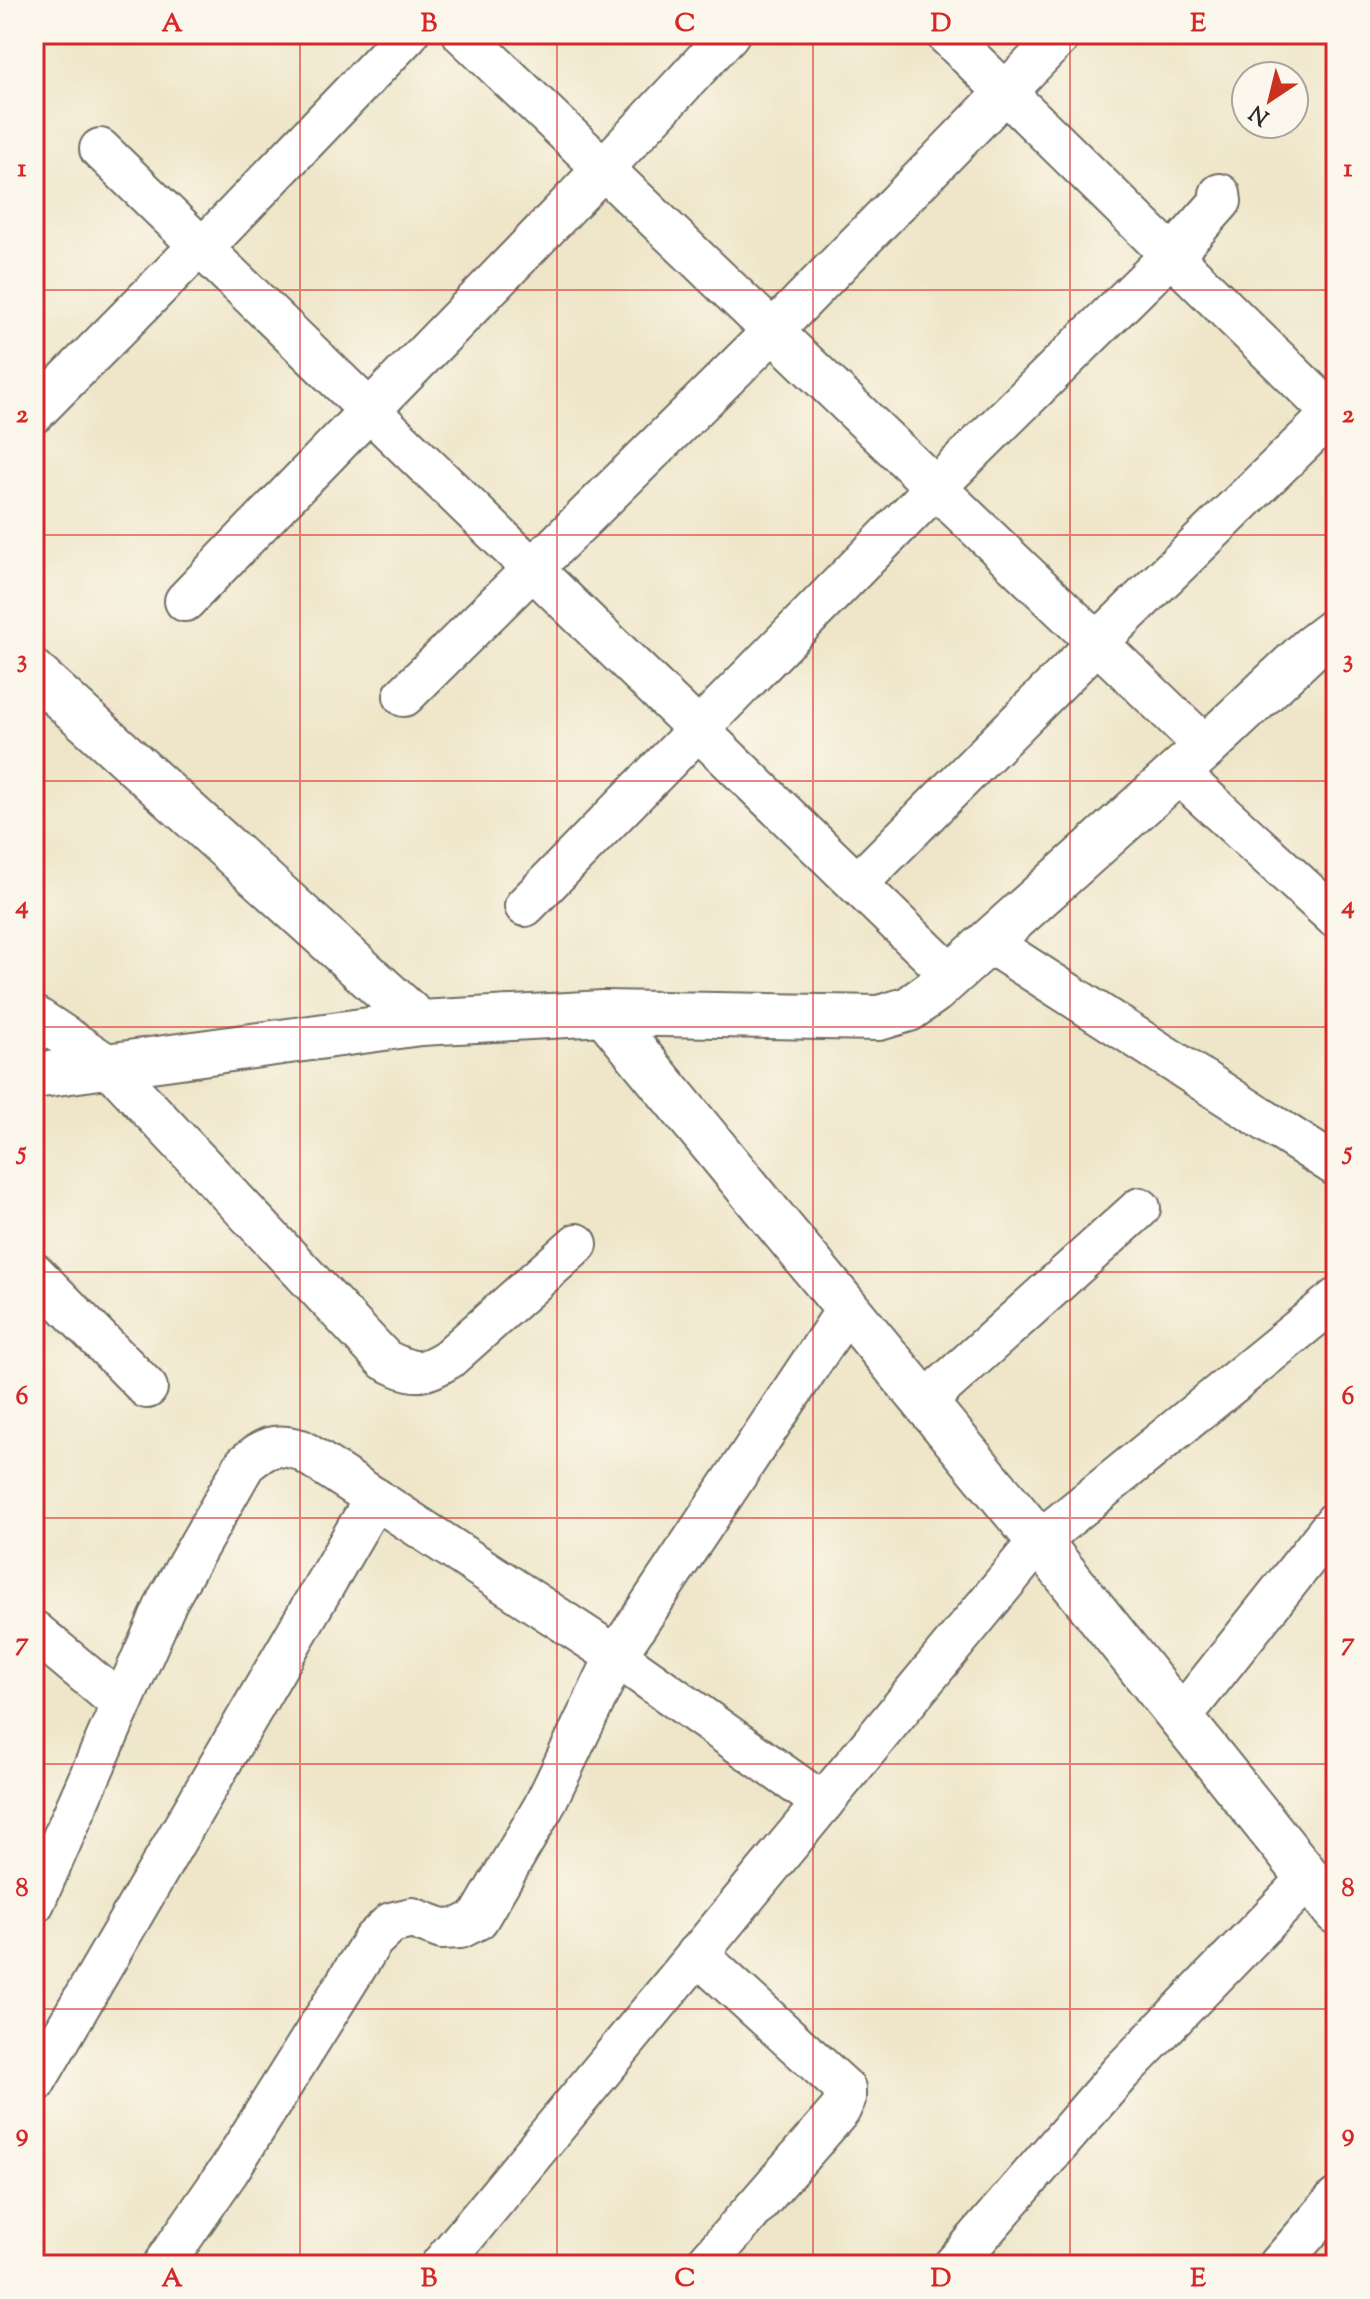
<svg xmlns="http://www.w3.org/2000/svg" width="1370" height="2299" font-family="'Sorts Mill Goudy',serif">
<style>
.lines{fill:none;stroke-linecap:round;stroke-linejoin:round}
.street-casing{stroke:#706c62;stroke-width:44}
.secondary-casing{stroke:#706c62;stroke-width:48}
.street{stroke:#fff;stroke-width:40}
.secondary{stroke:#fff;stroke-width:44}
.grid{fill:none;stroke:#d62828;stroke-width:2;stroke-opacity:0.55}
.neatline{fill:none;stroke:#d62828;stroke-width:3}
.grid-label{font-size:26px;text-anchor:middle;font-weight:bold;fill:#d62828}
</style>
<rect width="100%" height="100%" fill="#fbf7ec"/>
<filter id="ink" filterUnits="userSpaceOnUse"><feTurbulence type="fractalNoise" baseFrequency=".0125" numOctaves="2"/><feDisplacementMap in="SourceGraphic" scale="16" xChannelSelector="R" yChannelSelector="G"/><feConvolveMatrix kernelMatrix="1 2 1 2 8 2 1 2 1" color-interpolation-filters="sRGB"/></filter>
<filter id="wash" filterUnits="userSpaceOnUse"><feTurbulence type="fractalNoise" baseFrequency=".006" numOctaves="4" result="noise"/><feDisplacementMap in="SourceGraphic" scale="32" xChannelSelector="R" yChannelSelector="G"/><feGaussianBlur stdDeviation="1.8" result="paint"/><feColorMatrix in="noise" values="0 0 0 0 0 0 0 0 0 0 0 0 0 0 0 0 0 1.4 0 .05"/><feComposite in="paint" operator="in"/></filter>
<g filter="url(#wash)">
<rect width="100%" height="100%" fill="#efe6c9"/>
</g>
<g filter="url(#ink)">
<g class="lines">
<g class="street-casing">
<g id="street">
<polyline points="463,34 1206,747"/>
<polyline points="946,34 1336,417"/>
<polyline points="100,149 951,975"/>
<polyline points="34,413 193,252 200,247 202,249 408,34"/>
<path d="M185,601C366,412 552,227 729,34"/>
<polyline points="404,696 773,331 1062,34"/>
<polyline points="1177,772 1336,918"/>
<polyline points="857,884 1097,643 1336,410"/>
<polyline points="525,906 936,487 1169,257 1172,256 1221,201 1220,194"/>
<polyline points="988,942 1336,1166"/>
<path d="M34,1016L108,1065L385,1360C414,1374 420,1376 448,1359L577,1244"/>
<polyline points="34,1273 147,1388"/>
<polyline points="925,1402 1140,1208"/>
<polyline points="34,1631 121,1704"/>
<polyline points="1181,1717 1336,1521"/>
<path d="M34,1903L168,1599L245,1464C266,1447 273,1442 301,1450L616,1656L823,1803"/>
<polyline points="697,1954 845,2089 845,2099 840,2110 705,2265"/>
<polyline points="34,2084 375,1498"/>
<polyline points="163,2265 229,2170 373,1940 391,1923 412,1918 442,1929 460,1928 478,1919 544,1806 616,1656 847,1309"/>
<polyline points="441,2265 1039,1541 1336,1299"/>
<polyline points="954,2265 1121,2072 1309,1878"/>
<polyline points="1279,2265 1336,2199"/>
</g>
</g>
<g class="secondary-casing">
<g id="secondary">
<polyline points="34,673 420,1023"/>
<polyline points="604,1013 1039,1541 1336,1912"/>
<polyline points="34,1076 420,1023 604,1013 879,1018 909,1009 934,991 1206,747 1311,648 1336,629"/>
</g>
</g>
<use href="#street" class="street"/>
<use href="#secondary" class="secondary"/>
</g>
</g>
<path class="grid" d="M300,34V2265M557,34V2265M813,34V2265M1070,34V2265M34,290H1336M34,535H1336M34,781H1336M34,1027H1336M34,1272H1336M34,1518H1336M34,1764H1336M34,2009H1336"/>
<rect width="1370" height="2299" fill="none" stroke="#fbf7ec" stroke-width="88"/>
<g transform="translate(1270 100) rotate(215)"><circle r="38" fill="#fbf7ec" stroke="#a8a59f" stroke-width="2"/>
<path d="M0-6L14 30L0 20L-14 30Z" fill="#c8321e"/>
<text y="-12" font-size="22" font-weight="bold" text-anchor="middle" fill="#2b2b2b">N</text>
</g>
<rect x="44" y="44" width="1282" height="2211" class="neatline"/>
<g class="grid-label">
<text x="172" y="31">A</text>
<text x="429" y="31">B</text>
<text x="685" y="31">C</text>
<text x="941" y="31">D</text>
<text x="1198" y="31">E</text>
<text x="22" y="176">1</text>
<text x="1348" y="176">1</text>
<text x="22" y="422">2</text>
<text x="1348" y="422">2</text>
<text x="22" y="667">3</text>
<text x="1348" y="667">3</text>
<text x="22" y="913">4</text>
<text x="1348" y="913">4</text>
<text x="22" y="1159">5</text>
<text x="1348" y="1159">5</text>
<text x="22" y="1404">6</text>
<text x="1348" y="1404">6</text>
<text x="22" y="1650">7</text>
<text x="1348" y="1650">7</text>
<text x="22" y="1896">8</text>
<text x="1348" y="1896">8</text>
<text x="22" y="2141">9</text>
<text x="1348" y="2141">9</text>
<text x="172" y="2286">A</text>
<text x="429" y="2286">B</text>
<text x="685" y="2286">C</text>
<text x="941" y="2286">D</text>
<text x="1198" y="2286">E</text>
</g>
</svg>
